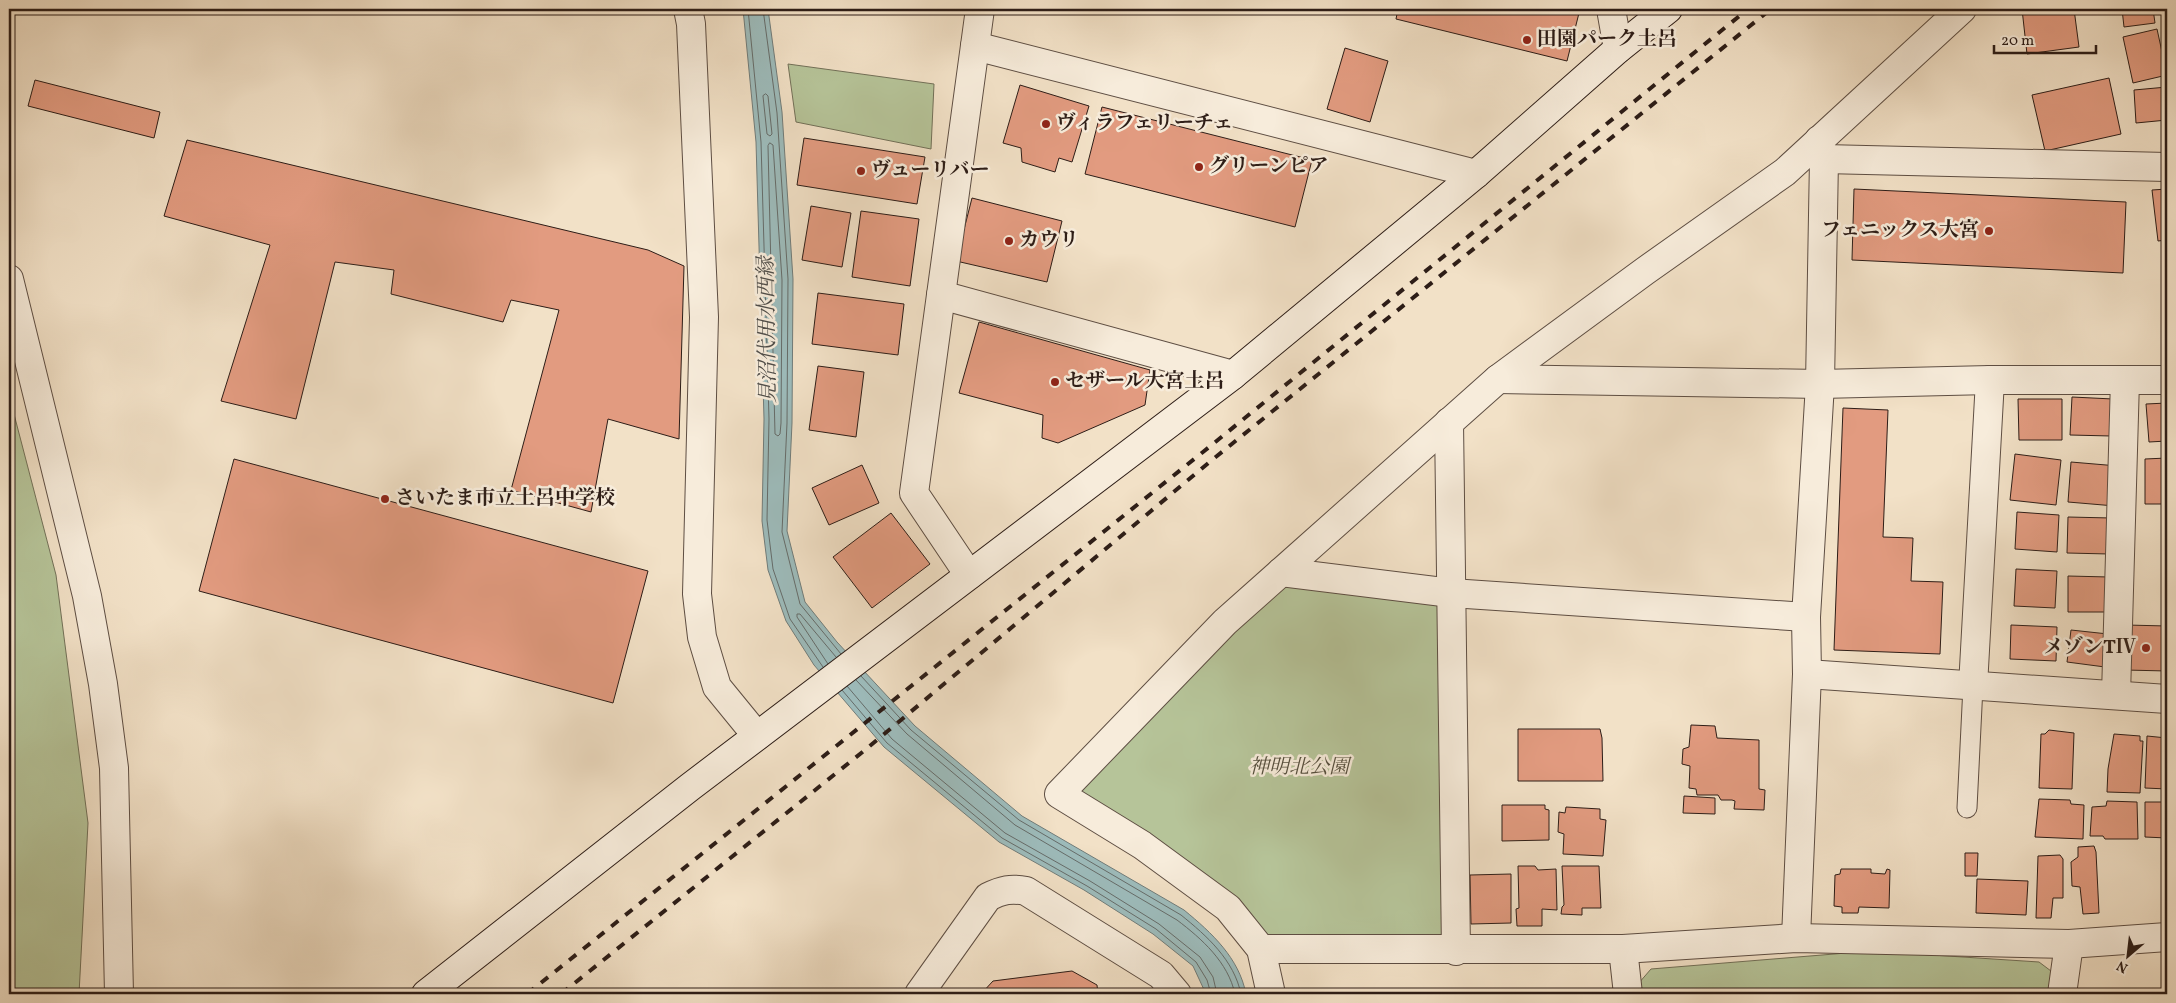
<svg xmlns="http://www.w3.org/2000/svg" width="2176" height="1003" font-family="Vollkorn,'Noto Serif JP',serif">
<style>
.green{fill:#b6c499;stroke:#727058}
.water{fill:#9dbcbc;stroke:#707c7a}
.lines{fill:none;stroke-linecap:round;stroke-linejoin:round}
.shore{stroke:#656c6a;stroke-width:1}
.building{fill:#e29b80;stroke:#2d1d17}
.lane-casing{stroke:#5e4e43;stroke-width:21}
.street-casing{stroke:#5e4e43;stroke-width:30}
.secondary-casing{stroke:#2d1d17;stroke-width:30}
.lane{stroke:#f7ecdb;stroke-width:19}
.street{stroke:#f7ecdb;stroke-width:28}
.secondary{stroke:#f7ecdb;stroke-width:28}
.rail{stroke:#2d1d17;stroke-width:4;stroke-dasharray:9 9;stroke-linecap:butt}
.poi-dot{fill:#8f2418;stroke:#f7ecdb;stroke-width:2}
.labels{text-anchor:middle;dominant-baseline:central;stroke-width:5;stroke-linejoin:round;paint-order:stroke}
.poi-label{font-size:20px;font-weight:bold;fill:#2d1d17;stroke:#f7ecdb;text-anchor:start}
.park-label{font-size:20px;font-style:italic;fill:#564f3e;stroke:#f7ecdb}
.water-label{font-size:21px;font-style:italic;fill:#4f4d49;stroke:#f7ecdb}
</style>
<rect width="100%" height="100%" fill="#f2e1c7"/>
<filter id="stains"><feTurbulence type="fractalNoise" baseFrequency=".004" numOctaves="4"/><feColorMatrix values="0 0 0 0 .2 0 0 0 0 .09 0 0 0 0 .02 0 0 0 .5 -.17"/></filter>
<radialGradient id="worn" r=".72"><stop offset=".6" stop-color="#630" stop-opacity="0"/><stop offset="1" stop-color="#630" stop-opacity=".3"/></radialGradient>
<g class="green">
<polygon points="788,64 934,84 931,149 796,122"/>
<polygon points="9,395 56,575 88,823 79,994 9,994"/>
<polygon points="1281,572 1451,593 1456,951 1261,949 1059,794"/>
<polygon points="1871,951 2039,962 2051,971 2049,994 1638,994 1638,984 1651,969"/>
</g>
<path class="water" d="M743,9H768L782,112L793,279L792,423L787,531L805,602L837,642L915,726L1022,816L1184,910C1212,933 1239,958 1246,994H1206L1193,966L1153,934L1084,890L999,842L884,747L814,665L786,621L768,570L762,521L764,419L756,142Z"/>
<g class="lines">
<g class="shore">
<polyline points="748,9 761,142 769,419 767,520 773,569 790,619 823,667"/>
<polyline points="763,9 777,113 788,279 787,423 782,532 800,604 841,654"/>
<polygon points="766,94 768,96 772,134 770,136 767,134 763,96"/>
<polygon points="770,143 773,145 782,280 781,423 780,434 778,436 775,434 768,146"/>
<polyline points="828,664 797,617 797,614 800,614 836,657"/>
<path d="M861,676L911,730L1019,820L1181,915C1207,936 1234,960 1241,994"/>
<path d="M856,680L907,734L1015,825L1177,920C1202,939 1228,962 1235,994"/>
<polyline points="847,686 892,739 1005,833 1090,881 1159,924 1200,957 1213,977 1217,994"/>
<polyline points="842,690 887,743 1002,838 1087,886 1156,929 1196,962 1207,980 1211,994"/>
</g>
</g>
<g class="building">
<polygon points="1398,9 1580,9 1567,61 1396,19"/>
<polygon points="2022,9 2074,9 2079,47 2027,54"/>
<polygon points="2122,9 2153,9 2155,23 2124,27"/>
<polygon points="2157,29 2167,75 2133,83 2123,37"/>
<polygon points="1345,48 1388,61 1370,122 1327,109"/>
<polygon points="2109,78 2121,134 2045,151 2032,95"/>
<polygon points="35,80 160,112 154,138 28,106"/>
<polygon points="1020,85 1089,106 1072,162 1059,158 1055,172 1022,162 1021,148 1003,143"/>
<polygon points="2167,87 2167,120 2136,123 2134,90"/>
<polygon points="1102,107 1312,160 1295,227 1085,174"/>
<polygon points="804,138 925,157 917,204 797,185"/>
<polygon points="187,140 648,250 684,266 679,439 608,419 591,512 511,490 559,310 511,300 503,322 391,294 394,270 335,262 296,419 221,401 270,245 164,216"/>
<polygon points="1854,189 2126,202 2123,273 1852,260"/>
<polygon points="2167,189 2167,240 2158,241 2152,190"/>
<polygon points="972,198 1062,221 1047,282 956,261"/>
<polygon points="811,206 851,213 842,267 802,260"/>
<polygon points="861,211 919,219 910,286 852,277"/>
<polygon points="818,293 904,304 898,355 812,344"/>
<polygon points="979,322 1150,370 1145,405 1058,443 1042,438 1043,415 959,393"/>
<polygon points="818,366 864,372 856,437 809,430"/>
<polygon points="2072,397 2113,399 2111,436 2070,435"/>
<polygon points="2018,399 2062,399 2062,440 2019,440"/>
<polygon points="2167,403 2167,441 2149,442 2146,404"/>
<polygon points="1843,408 1888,410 1883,537 1913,538 1911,581 1943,582 1940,654 1834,650"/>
<polygon points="2015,454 2061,460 2056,505 2010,500"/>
<polygon points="2167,458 2167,504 2145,504 2145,459"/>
<polygon points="234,459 648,571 613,703 199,591"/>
<polygon points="2071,462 2118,466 2115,506 2068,502"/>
<polygon points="862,465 879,503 829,525 812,488"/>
<polygon points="2017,512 2059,515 2057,552 2015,549"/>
<polygon points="891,513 930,564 872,608 833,557"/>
<polygon points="2068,517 2111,518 2109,554 2067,553"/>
<polygon points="2016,569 2057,571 2055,608 2014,606"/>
<polygon points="2068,576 2109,577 2109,612 2068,612"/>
<polygon points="2011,625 2057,627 2056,661 2010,659"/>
<polygon points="2126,625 2167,626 2167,671 2125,670"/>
<polygon points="2071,630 2108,634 2105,667 2067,662"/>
<polygon points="1691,725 1715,726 1717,738 1759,740 1759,789 1765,790 1764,810 1734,809 1735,801 1732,800 1721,800 1718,795 1697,795 1696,789 1689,788 1690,766 1682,764 1683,749 1689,747"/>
<polygon points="1518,729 1600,729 1602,738 1603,781 1518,781"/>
<polygon points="2049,730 2074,733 2072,789 2039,788 2041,734 2045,734"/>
<polygon points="2114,734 2140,736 2140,741 2143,741 2140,793 2107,792 2108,769"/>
<polygon points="2147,736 2167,738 2167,789 2145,788"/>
<polygon points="1684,796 1715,798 1715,814 1683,813"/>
<polygon points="2039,799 2070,800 2071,804 2084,805 2083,839 2035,837"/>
<polygon points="2107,801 2137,802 2138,839 2105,839 2103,836 2090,836 2092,807 2106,806"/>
<polygon points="2145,802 2167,802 2167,838 2145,837"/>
<polygon points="1502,805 1545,805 1545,809 1549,810 1549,840 1502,841"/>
<polygon points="1566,807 1600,809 1600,819 1606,820 1603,856 1563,854 1564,834 1558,832 1559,812 1565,813"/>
<polygon points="2094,846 2096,852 2099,913 2083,914 2080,887 2072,886 2071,862 2078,857 2078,847"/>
<polygon points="1965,853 1978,853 1977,876 1965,876"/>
<polygon points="2060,855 2063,859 2063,898 2053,898 2051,918 2036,918 2038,856"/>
<polygon points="1518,866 1535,866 1538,870 1556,869 1557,910 1542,909 1542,926 1517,926 1516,909 1519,908"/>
<polygon points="1562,866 1599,866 1601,908 1582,908 1582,915 1561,914 1562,907 1564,905"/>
<polygon points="1841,869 1871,869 1871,873 1885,874 1887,869 1890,870 1889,908 1859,907 1858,913 1842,913 1842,907 1834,906 1835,875 1840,874"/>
<polygon points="1511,874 1511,923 1471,924 1470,875"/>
<polygon points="1977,879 2028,881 2026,915 1976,913"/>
<polygon points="1072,971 1097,985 1098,994 981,994 993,981"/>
</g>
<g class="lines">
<g class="lane-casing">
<polyline id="lane" points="1967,808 1973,686"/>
</g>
<g class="street-casing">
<g id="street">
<polyline points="688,9 691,24 704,317 697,594 702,637 717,687 757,736"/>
<polyline points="1611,9 1618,49"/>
<polyline points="975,46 1476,174"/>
<polyline points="1824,159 2167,167"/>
<polyline points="9,279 87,596 103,684 114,768 119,994"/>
<polyline points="941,295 1233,375"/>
<polyline points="1498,379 1820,384 1990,380 2167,380"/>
<polyline points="1449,422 1456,951"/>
<polyline points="1281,572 1451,593 1806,617"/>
<polyline points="969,575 914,493 980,9"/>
<polyline points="1807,674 2167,699"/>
<polyline points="1973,686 1990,380"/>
<polyline points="2116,695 2125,380"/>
<polyline points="1796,938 1807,674 1806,617 1820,384 1824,159 1819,140"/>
<polyline points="1261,949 1623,949 1796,938 2069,944 2167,937"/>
<polyline points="1623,949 1628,994"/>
<path d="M919,994L988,897C1002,890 1011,888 1026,891L1161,975L1177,994"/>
<polyline points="1271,994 1261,949 1228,908 1142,845 1059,794 1225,622 1498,379 1645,271 1785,172 1962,9"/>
<polyline points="2062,994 2069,944"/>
</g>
</g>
<g class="secondary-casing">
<polyline id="secondary" points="426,994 690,787 1233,375 1476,174 1618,49 1668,9"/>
</g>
<use href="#lane" class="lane"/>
<use href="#street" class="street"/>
<use href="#secondary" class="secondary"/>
<g class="rail">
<polyline points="527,994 1203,452 1748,9"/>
<polyline points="561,994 865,750 1212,460 1771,9"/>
</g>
</g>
<g class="poi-dot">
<circle cx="1527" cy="40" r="5"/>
<circle cx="1046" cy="124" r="5"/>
<circle cx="1199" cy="167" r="5"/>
<circle cx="861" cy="171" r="5"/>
<circle cx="1989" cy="231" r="5"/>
<circle cx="1009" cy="241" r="5"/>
<circle cx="1055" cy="382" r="5"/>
<circle cx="385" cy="499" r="5"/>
<circle cx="2146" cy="648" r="5"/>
</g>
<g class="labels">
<g class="poi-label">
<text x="1537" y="40">田園パーク土呂</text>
<text x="1056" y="124">ヴィラフェリーチェ</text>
<text x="1209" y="167">グリーンピア</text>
<text x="871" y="171">ヴューリバー</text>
<text x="1979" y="231" text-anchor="end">フェニックス大宮</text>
<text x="1019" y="241">カウリ</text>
<text x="1065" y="382">セザール大宮土呂</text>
<text x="395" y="499">さいたま市立土呂中学校</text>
<text x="2136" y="648" text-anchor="end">メゾンTⅣ</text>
</g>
<g class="park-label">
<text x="1299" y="768">神明北公園</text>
</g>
<g class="water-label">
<text transform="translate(768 330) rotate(-91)">見沼代用水西縁</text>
</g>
</g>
<rect width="2176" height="1003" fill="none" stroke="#f2e1c7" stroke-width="30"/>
<rect x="10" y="10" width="2156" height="983" fill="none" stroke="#2d1d17" stroke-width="2.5"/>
<rect x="15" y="15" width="2146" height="973" fill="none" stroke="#2d1d17"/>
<g transform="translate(2128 956) rotate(208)" stroke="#f7ecdb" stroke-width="4" paint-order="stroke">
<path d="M0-4L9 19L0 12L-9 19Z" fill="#2d1d17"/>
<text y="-8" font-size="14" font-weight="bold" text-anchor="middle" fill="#2d1d17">N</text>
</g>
<path d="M1994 45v8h102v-8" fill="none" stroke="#2d1d17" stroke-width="2.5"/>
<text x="2001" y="45" font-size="15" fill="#2d1d17" stroke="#f7ecdb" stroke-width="4" paint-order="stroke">20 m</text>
<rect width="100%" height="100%" filter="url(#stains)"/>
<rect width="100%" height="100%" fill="url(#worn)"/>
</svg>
